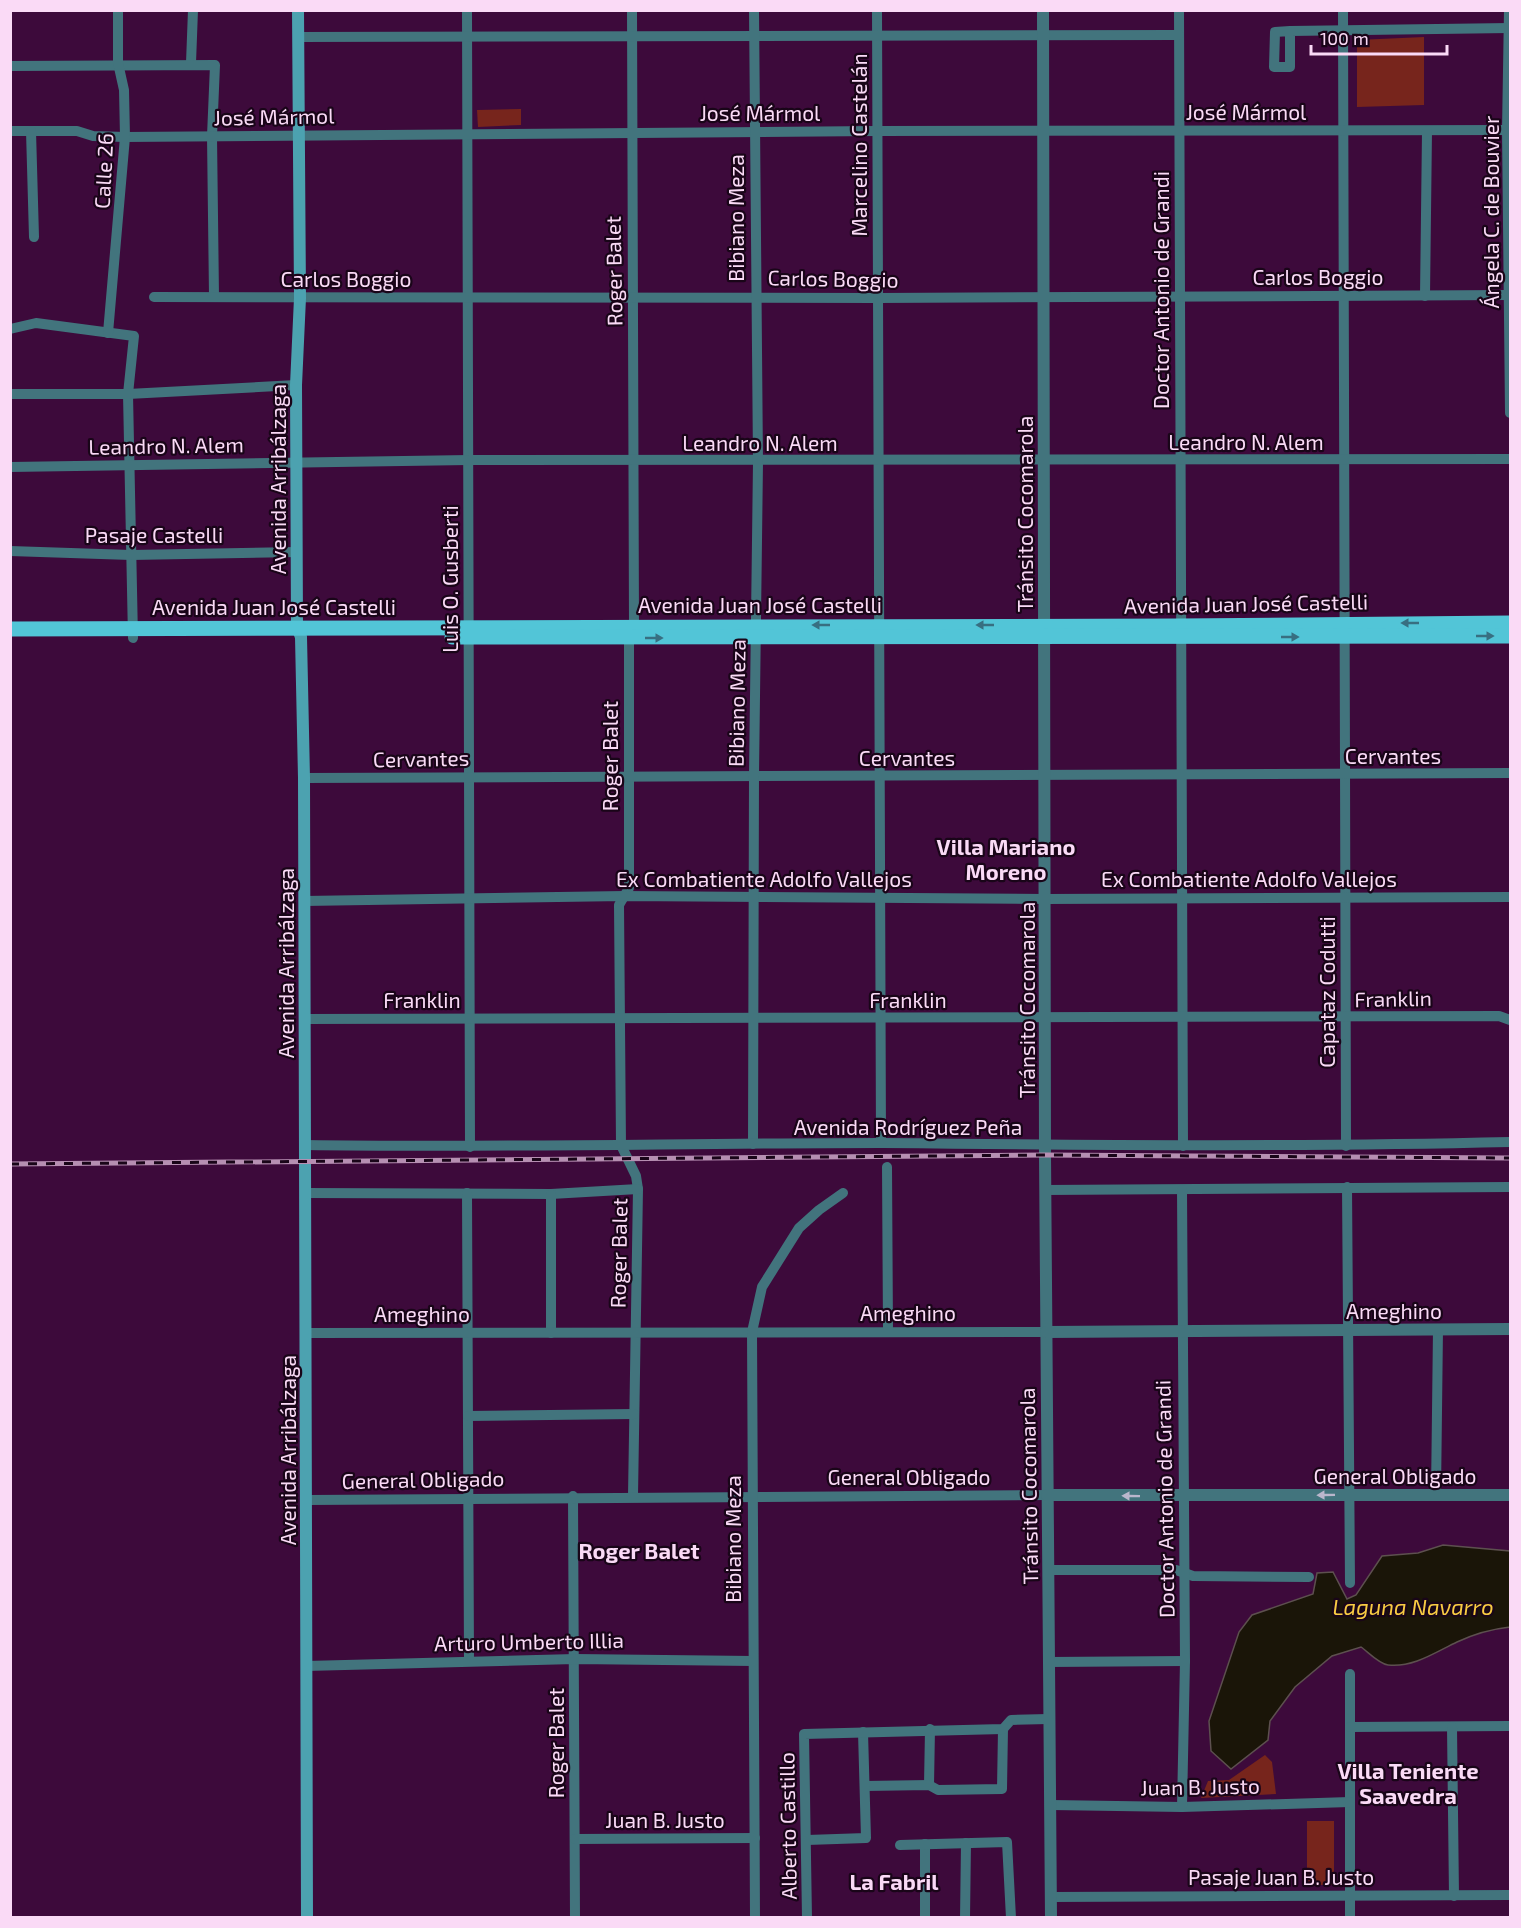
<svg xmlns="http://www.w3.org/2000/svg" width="1521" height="1928" font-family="'Exo 2',sans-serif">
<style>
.green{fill:#77251c}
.water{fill:#1a1508;stroke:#5d504f;stroke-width:1.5}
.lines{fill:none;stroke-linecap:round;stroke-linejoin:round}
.minor{stroke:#42747d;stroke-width:10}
.tertiary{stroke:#42747d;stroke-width:12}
.secondary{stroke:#4ca2b0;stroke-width:12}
.primary{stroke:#52c5d7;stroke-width:15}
.rail-casing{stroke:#b68fb2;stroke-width:5}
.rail{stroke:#190518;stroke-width:3;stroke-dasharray:9;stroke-linecap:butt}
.oneway{fill:#386f81}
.oneway2{fill:#bab6cc}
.labels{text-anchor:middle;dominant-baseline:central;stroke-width:4.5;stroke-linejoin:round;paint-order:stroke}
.street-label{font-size:21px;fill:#fadaf6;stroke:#190518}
.neighbourhood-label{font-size:22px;font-weight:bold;fill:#fadaf6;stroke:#190518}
.water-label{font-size:22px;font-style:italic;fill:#f8cb43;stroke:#190518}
</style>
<rect width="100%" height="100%" fill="#3d0a3b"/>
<g class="green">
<polygon points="1424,37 1424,105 1357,107 1357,40"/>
<polygon points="521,109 521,125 478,127 477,110"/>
<polygon points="1265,1755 1272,1762 1276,1794 1201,1798 1208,1781 1229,1780"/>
<rect x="1307" y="1821" width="27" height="64"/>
</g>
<path class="water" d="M1443,1545L1510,1551V1627C1492,1629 1474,1634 1457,1642C1436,1652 1413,1668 1388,1665C1379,1664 1368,1652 1361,1647L1332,1656L1295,1687L1270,1721L1268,1740L1231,1769L1211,1751L1209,1721L1239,1632L1252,1615L1313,1594L1317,1573L1333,1572L1347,1599L1356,1595L1382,1556L1418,1553Z"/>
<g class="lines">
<g class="minor">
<polyline points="467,10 470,1147"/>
<polyline points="632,10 634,626 629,638 629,888 619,905 621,1145 636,1176 638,1189 633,1496"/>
<polyline points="877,10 881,1143"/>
<polyline points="1179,10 1183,1146"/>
<polyline points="1343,10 1346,1146"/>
<polyline points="1509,10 1507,130 1510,413"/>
<polyline points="1290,31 1290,67 1274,67 1275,32 1290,31 1510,28"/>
<polyline points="298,37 1179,35"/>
<polyline points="191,63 193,10"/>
<polyline points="10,66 215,65 212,136 214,296"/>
<polyline points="10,131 77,131 93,136 125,137 876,131 1510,130"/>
<polyline points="31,131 34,237"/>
<polyline points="1425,296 1427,131"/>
<polyline points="154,297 878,298 1510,295"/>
<polyline points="10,329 36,323 134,336 128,394 133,638"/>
<polyline points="108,333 125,137 124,90 118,63 118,10"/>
<polyline points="10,394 128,394 296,385"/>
<polyline points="10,467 469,460 1510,459"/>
<polyline points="10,551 131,555 297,552"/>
<polyline points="304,778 1510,773"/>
<polyline points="304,901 624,896 1045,899 1510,897"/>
<polyline points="304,1019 1499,1016 1510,1020"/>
<polyline points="753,1144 754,775 758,462 754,10"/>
<path d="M305,1145C497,1148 689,1143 880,1143C1091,1145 1300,1147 1510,1142"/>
<polyline points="887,1167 888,1331"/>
<polyline points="1347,1187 1350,1583"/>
<polyline points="1045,1190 1510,1187"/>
<polyline points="305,1193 551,1194 638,1189"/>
<polyline points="467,1193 469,1660"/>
<polyline points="551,1194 551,1333"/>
<polyline points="306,1333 1046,1332"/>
<polyline points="468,1416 634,1414"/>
<polyline points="1436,1493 1438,1329"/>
<polyline points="573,1496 575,1918"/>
<polyline points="307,1500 1047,1495"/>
<polyline points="1049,1570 1176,1570 1193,1576 1309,1577"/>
<polyline points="1049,1662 1185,1661"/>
<polyline points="306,1666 575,1659 753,1661"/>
<polyline points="1350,1674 1350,1918"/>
<polyline points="1350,1727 1510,1726"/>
<polyline points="1452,1727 1454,1896"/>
<polyline points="929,1785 930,1729"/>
<polyline points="865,1786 929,1785 938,1790 1002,1789 1003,1729"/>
<polyline points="1051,1805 1182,1807 1350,1802"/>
<polyline points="1182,1807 1185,1661 1182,1190"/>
<polyline points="575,1839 755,1838"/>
<polyline points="807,1840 866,1838 863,1732"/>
<polyline points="925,1844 925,1918"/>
<polyline points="900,1845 1007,1842 1011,1918"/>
<polyline points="1051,1897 1510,1895"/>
<polyline points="755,1918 752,1332 762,1287 799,1228 819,1210 843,1193"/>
<polyline points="807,1918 804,1734 1003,1729 1011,1720 1048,1719"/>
<polyline points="965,1918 966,1843"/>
</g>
<g class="tertiary">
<polyline points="1043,10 1045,1155 1051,1918"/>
<polyline points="1046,1332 1510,1329"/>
<polyline points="1047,1495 1510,1495"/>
</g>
<polyline class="secondary" points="298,10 300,298 296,385 297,627 301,637 304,778 307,1918"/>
<g class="primary">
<polyline points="10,629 1180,626 1510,623"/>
<polyline points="452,637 1510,636"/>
</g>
<g class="rail-casing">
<polyline id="rail" points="10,1164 1045,1155 1510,1158"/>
</g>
<use href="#rail" class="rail"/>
</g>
<defs><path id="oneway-solid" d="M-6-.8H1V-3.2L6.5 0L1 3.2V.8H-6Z" transform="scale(1.5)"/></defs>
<g class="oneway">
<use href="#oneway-solid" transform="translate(1410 623) rotate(180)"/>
<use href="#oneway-solid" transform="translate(821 625) rotate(180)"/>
<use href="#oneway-solid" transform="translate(985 625) rotate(180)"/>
<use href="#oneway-solid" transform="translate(1485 636)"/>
<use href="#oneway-solid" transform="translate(1290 637)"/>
<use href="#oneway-solid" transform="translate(654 638)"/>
</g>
<g class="oneway2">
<use href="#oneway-solid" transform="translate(1326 1495) rotate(179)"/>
<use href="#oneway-solid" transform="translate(1131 1496) rotate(-179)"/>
</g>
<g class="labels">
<g class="street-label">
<text x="1246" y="111">José Mármol</text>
<text x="760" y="112">José Mármol</text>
<text transform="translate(274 116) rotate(-1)">José Mármol</text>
<text transform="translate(858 145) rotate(-90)">Marcelino Castelán</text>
<text transform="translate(103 171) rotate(-87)">Calle 26</text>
<text transform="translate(1490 212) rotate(-90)">Ángela C. de Bouvier</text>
<text transform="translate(735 218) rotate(-90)">Bibiano Meza</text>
<text transform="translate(613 271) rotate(-91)">Roger Balet</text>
<text x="1318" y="276">Carlos Boggio</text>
<text x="346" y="278">Carlos Boggio</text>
<text transform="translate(833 278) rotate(1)">Carlos Boggio</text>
<text transform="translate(1160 290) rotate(-90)">Doctor Antonio de Grandi</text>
<text x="1246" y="441">Leandro N. Alem</text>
<text x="760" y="442">Leandro N. Alem</text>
<text transform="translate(166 445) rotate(-1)">Leandro N. Alem</text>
<text transform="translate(277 479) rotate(-90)">Avenida Arribálzaga</text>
<text transform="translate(1024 514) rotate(-90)">Tránsito Cocomarola</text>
<text x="154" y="534">Pasaje Castelli</text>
<text transform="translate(449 579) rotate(-90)">Luis O. Gusberti</text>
<text transform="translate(1246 603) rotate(-1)">Avenida Juan José Castelli</text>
<text x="760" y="604">Avenida Juan José Castelli</text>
<text x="274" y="606">Avenida Juan José Castelli</text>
<text transform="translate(736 703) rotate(-89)">Bibiano Meza</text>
<text x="1393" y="755">Cervantes</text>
<text transform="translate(609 756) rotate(-90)">Roger Balet</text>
<text x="907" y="757">Cervantes</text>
<text transform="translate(421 758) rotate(-1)">Cervantes</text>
<text x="764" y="878">Ex Combatiente Adolfo Vallejos</text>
<text x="1249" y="878">Ex Combatiente Adolfo Vallejos</text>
<text transform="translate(285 963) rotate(-90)">Avenida Arribálzaga</text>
<text transform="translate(1326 992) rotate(-90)">Capataz Codutti</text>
<text transform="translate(1393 998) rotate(-1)">Franklin</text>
<text x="422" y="999">Franklin</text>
<text x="908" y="999">Franklin</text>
<text transform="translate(1026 1000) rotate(-90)">Tránsito Cocomarola</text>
<text x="908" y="1126">Avenida Rodríguez Peña</text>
<text transform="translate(618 1253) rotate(-89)">Roger Balet</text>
<text x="1394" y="1310">Ameghino</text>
<text x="908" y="1312">Ameghino</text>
<text x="422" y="1313">Ameghino</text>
<text transform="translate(287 1450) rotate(-90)">Avenida Arribálzaga</text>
<text x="1395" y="1475">General Obligado</text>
<text x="909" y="1476">General Obligado</text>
<text transform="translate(423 1479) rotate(-1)">General Obligado</text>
<text transform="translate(1028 1486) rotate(-91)">Tránsito Cocomarola</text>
<text transform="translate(1164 1499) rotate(-91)">Doctor Antonio de Grandi</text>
<text transform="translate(732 1539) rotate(-90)">Bibiano Meza</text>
<text transform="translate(529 1641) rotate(-1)">Arturo Umberto Illia</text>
<text transform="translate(555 1743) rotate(-90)">Roger Balet</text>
<text transform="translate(1200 1786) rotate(-1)">Juan B. Justo</text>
<text x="665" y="1819">Juan B. Justo</text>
<text transform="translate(787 1826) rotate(-91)">Alberto Castillo</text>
<text x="1281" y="1876">Pasaje Juan B. Justo</text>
</g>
<g class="neighbourhood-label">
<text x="1006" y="846">Villa Mariano<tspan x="1006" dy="25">Moreno</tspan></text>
<text x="639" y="1550">Roger Balet</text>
<text x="1408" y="1770">Villa Teniente<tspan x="1408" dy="25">Saavedra</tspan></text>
<text x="894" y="1881">La Fabril</text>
</g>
<g class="water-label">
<text x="1413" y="1606">Laguna Navarro</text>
</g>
</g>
<rect width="1521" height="1928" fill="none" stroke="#fadaf6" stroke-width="24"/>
<path d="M1311 45v9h136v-9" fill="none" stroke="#fadaf6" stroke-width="3"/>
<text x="1320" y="45" font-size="18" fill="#fadaf6" stroke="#190518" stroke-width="4.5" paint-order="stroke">100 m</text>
</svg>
